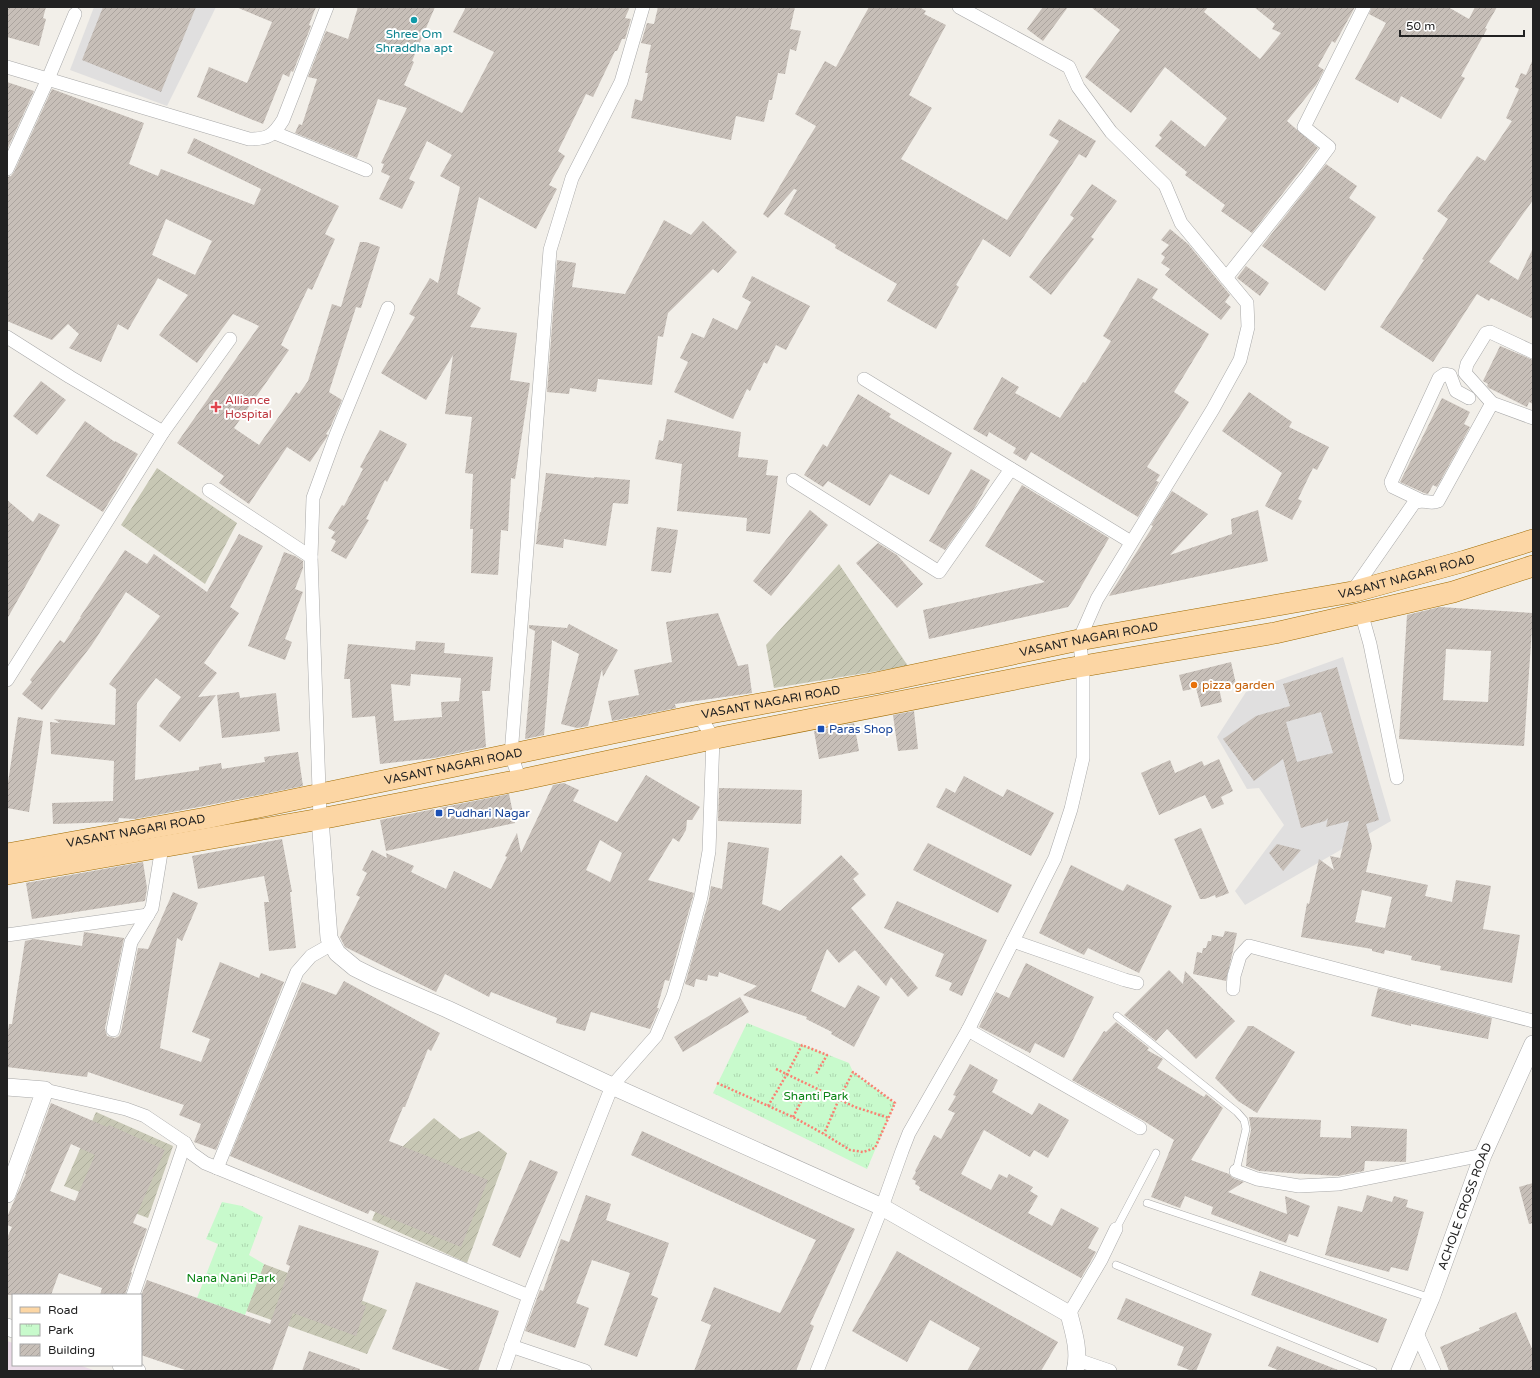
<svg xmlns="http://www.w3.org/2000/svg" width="1540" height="1378" font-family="'Varela Round',sans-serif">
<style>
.residential{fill:#e0dfdf}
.industrial{fill:#ebdbe8}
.construction{fill:url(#construction-furrows)}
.park{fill:url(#park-tufts)}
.building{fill:url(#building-hatch);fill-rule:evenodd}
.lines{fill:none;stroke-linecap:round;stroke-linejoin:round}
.service-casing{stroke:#a9a9a9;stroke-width:8}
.minor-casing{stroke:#a9a9a9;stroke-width:14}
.tertiary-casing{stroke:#a9a9a9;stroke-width:18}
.primary-casing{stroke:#a06b00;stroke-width:22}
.path{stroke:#fa8072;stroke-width:2.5;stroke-dasharray:2 2;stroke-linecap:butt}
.service{stroke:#fff;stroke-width:7}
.minor{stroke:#fff;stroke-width:13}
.tertiary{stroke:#fff;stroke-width:17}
.primary{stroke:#fcd6a4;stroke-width:21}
.culture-dot{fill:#0f9aa8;stroke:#fff;stroke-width:1.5}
.health-dot{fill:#e0444e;stroke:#fff;stroke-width:1.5}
.food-dot{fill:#e8710a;stroke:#fff;stroke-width:1.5}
.transit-dot{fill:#1a4fb4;stroke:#fff;stroke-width:1.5}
.labels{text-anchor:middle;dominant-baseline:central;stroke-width:4;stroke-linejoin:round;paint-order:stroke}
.culture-label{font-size:12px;fill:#0d838f;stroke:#fff}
.health-label{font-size:12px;fill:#be3a42;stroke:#fff;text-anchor:start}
.street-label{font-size:12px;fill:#222;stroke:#fff}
.food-label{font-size:12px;fill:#c56008;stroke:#fff;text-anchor:start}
.transit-label{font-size:12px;fill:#164399;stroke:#fff;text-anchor:start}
.park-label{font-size:12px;fill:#0c8416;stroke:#fff}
</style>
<defs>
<pattern id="construction-furrows" width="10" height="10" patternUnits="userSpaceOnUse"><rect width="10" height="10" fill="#c7c7b4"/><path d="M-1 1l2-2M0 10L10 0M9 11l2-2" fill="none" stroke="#abab9a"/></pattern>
<pattern id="park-tufts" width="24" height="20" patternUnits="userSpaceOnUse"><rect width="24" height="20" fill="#c8facc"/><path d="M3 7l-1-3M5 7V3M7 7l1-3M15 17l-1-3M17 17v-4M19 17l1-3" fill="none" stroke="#acd6af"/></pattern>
<pattern id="building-hatch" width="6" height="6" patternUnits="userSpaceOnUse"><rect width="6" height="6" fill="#c7bfb8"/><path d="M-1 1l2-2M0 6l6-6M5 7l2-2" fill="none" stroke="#aba49e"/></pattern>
</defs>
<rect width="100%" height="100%" fill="#f2efe9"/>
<g class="residential">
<polygon points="94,7 216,7 167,106 70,70"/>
<polygon points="1343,657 1391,821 1245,905 1235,891 1284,825 1259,788 1247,789 1217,737 1246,692"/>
</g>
<polygon class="industrial" points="7,1341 13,1343 13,1365 79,1365 96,1371 7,1371"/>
<g class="construction">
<polygon points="157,468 237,523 205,584 121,525"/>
<polygon points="839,564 908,666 774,688 766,645"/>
<polygon points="96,1112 173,1146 148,1218 64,1186"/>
<polygon points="434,1118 460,1139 479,1131 507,1153 467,1263 372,1220 401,1148"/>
<polygon points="264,1264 387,1310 367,1354 246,1311"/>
</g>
<g class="park">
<polygon points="747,1023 849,1063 853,1072 895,1103 867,1169 713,1093"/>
<polygon points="222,1202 242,1206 263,1217 249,1255 264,1264 245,1315 197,1298 218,1244 206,1239"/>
</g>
<g class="building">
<polygon points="7,7 46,7 43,18 46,19 39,46 7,37"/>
<polygon points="103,7 196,7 161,92 82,60"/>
<polygon points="236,7 316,7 309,25 311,26 293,72 291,71 289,77 283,74 263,124 197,97 209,67 247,83 272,22"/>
<polygon points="358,7 435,7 412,61 414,62 404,85 462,113 494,52 453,32 466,7 630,7 625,18 631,19 625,39 622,39 617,51 615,51 593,97 586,94 558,151 565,156 549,185 557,189 536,229 479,197 457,294 481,308 470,327 517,333 510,380 530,383 515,479 511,478 508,531 501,530 498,575 471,573 473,529 470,529 473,474 465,473 472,417 445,414 453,355 426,400 381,373 415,317 409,314 430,278 438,283 460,187 440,176 452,155 427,141 409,179 415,182 402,209 379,199 390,176 381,172 384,164 381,163 407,108 378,99 357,158 295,133 299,124 302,125 317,79 308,77 326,31 348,39"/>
<polygon points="658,7 795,7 790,29 801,31 796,51 790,49 785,74 778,73 772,100 769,100 764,122 736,116 731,140 631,118 635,99 642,101 648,73 645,73 651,45 641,43 647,23 654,24"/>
<polygon points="869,7 919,7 926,11 924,14 946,25 909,95 932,108 901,159 1007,220 1059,141 1049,135 1059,119 1096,141 1086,158 1079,154 1010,257 983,239 956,285 959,287 936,329 887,301 897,284 835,248 836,245 784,214 797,190 794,189 768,218 763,214 816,126 795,114 825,61 836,67"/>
<polygon points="1043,7 1068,7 1043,41 1027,29"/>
<polygon points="1091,7 1208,7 1204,12 1260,59 1281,33 1272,29 1275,24 1254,7 1355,7 1335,43 1332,41 1318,66 1324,70 1316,85 1287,121 1318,148 1252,233 1221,211 1225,205 1185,175 1187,172 1155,146 1162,138 1159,135 1171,120 1205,147 1227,118 1165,67 1131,113 1085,77 1120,30"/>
<polygon points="1372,7 1448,7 1469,19 1475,7 1497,7 1485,28 1487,29 1461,76 1465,78 1441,119 1401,96 1398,103 1355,79 1386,23 1369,14"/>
<polygon points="1533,59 1533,200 1489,262 1518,280 1533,248 1533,319 1491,298 1489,301 1477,294 1433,362 1380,327 1424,260 1422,259 1448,219 1437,211 1477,156 1485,161 1512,121 1506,118 1519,89 1515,87 1521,73 1526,75"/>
<polygon points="7,82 34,91 7,150"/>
<path d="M52,89L144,123L129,164L158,176L161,169L254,205L261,189L187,153L194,138L339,206L325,234L335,239L312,290L308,288L281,345L289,350L234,428L259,445L296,392L299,394L308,381L332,304L341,307L360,242H366L380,247L361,308L356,307L329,392L342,400L330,428L326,434L328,435L327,437L310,462L287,447L249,504L219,483L224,476L177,443L259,326L233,314L197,363L159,335L188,295L158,278L128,330L118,324L101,362L69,348L79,334L68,324L52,340L7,321V177L11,176L14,172ZM166,219L212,241L195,275L152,255Z"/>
<polygon points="1326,164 1357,186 1349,198 1376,217 1325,291 1262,246"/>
<polygon points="1092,184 1117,201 1091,237 1094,239 1051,295 1029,277 1074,218 1070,215"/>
<polygon points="664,220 691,235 703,221 737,252 718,273 713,269 668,313 663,337 658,336 652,385 598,379 596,392 570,388 569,394 547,392 557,260 576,263 572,287 625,294"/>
<polygon points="1170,229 1188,244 1230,295 1225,302 1231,307 1221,320 1165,275 1170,269 1161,263 1165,257 1161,254 1169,245 1161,240"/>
<polygon points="1246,266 1269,283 1260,296 1237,278"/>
<polygon points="752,276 810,306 786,350 776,345 767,364 764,362 750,391 747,389 733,419 674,392 688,362 680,358 692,333 704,338 713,318 737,330 751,302 742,297"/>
<polygon points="1138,278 1158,289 1152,298 1209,334 1174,392 1189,402 1147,467 1160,475 1156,481 1159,482 1138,517 1031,452 1026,461 1013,453 1016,448 989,432 987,437 973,429 1002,377 1019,387 1015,393 1060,418 1083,382 1085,383 1111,341 1103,336"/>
<polygon points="1500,346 1533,360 1533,404 1529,402 1527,407 1489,388 1487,386 1488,384 1483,381"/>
<polygon points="41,381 66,400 37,435 13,416"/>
<polygon points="1249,392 1292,422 1289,427 1329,447 1317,470 1313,468 1298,499 1302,501 1292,520 1265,506 1282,473 1222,431"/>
<polygon points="858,394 891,414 889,417 952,453 929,495 890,474 870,506 828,481 823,487 804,475 823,444 827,447"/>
<polygon points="1442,398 1470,412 1464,424 1470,427 1437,487 1433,485 1428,494 1424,493 1400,482"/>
<polygon points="667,419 741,432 738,457 768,460 766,475 778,476 770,534 746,531 747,518 677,511 682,464 655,459 659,440 663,441"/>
<polygon points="85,421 115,442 115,441 138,454 103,512 46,476"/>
<polygon points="380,430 407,444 387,482 385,480 366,519 369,520 346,559 331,551 336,541 331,538 335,532 328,528 342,505 344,506 363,469 360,467"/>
<polygon points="971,469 990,480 975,507 945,550 929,541"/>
<polygon points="546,473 594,478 594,477 630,480 628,504 613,503 606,546 564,539 563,548 536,544 540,512 541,512"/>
<polygon points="1022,485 1109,538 1074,599 1068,607 929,639 923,610 1045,582 985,546"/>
<polygon points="1172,491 1208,514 1170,555 1232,534 1231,519 1258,510 1268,561 1109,596 1153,526 1151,525"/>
<polygon points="7,500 33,522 39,513 60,525 7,619"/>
<polygon points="810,510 828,525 771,596 753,581"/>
<polygon points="657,527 678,530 671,573 651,571"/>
<polygon points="239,534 263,546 230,607 239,613 204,663 217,673 198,697 216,695 180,742 159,726 181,697 156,678 137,703 135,780 199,770 199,767 221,763 222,769 265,762 264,757 298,752 303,786 204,806 135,819 119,818 118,822 53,824 52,803 113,801 114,761 51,754 50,722 60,723 54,719 115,725 116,689 109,684 160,616 126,592 91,646 42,710 22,694 32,682 30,680 60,640 64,643 81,617 80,617 125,550 147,564 154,554 207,592"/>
<polygon points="878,543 897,555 923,584 897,608 856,563"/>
<polygon points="284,552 295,556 303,561 303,568 295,589 303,592 285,639 292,642 285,660 248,646"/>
<path d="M1440,607L1533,613L1524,746L1399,739L1407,615ZM1446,649L1491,651L1488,702L1443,700Z"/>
<polygon points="718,613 738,666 748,664 752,693 675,704 676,708 612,721 608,701 639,695 634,670 672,662 666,622"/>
<polygon points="569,624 618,650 603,677 602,669 588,726 577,728 561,724 579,654 552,640 544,735 525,739 535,631 529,628 529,625 567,628"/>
<path d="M416,641L445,643L444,653L493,657L490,691H482L486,747L434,758L380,764L375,716L352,718L350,679H344L348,644L415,650ZM411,674L461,678L459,701L441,702L442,717L394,721L391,684L410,686Z"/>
<polygon points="1231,662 1236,684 1219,688 1222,702 1201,707 1196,688 1183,691 1179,675"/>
<path d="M1337,667L1379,820L1366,824L1372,846L1366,872L1428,885L1425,896L1452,902L1456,880L1491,886L1483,929L1520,935L1512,983L1440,970L1441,966L1411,960L1412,956L1385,950L1384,954L1372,951V949L1301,937L1307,903L1309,904L1319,859L1334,870L1330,856L1340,858L1349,821L1326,827L1328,818L1325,821L1301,828L1283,759L1254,781L1223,739L1256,716L1290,706L1283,684ZM1321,712L1333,753L1297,762L1286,722ZM1362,890L1392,897L1385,928L1355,922Z"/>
<polygon points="239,692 240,698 276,693 280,731 222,738 217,695"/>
<polygon points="914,711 918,749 898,751 893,715"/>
<polygon points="18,717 43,721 29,812 7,808 7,789"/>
<polygon points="854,723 859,751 819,759 814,731"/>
<polygon points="1219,759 1233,791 1221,797 1224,804 1212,809 1205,795 1159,815 1141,773 1170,760 1175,773 1202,761 1204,766"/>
<path d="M646,775L700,807L692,820H687L686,830L679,842L673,838L648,880L694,893L669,981L665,980L657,1008H659L650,1029L591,1012L585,1031L556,1023L557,1018L491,992L489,997L445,974L436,992L345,947L340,937L360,897L356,895L367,873L362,870L372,850L387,858L386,853L414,866L411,872L446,889L454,871L491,889L507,857L505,856L517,833L521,853L553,785L564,783L579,790L573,801L617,822ZM600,840L622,853L610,882L586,870Z"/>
<polygon points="964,776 1003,797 1007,789 1054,813 1031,856 936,807 946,788 955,793"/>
<polygon points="719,788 802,790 801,824 718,821"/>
<polygon points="509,794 515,823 386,851 380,820"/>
<polygon points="1201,828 1229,893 1216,898 1215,895 1205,899 1200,899 1174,839"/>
<polygon points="282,839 292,892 290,892 296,948 269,951 264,902 269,902 264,876 198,889 192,856"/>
<polygon points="728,842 769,848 762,904 780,911 841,855 859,874 853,879 866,895 851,908 918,988 908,997 891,977 886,986 855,950 839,963 827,949 811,991 845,1008 858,985 880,997 854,1047 831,1034 832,1032 806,1019 807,1017 743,995 757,986 719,972 718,977 708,975 707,981 696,979 694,987 685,984 709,899 711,886 722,889"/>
<polygon points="928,843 1012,885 998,913 913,870"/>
<polygon points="1277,844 1301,850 1283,871 1269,853"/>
<polygon points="143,862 147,888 145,901 32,919 26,883"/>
<polygon points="1071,865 1123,891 1127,884 1172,906 1139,973 1088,948 1084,955 1039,933"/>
<polygon points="173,892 198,903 182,941 177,938 160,1048 201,1062 210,1039 192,1032 220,962 259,978 261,973 284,982 216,1150 194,1142 201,1124 179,1115 184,1105 88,1072 87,1077 7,1067 7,1039 9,1024 12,1024 25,941 34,939 82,946 84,932 124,938 105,1028 107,1036 115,1038 119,1036 121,1032 138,948 148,949"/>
<polygon points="897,901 987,940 962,996 949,990 952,983 935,976 944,954 884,928"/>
<polygon points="1225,931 1237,933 1226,981 1193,974 1197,952 1202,953 1203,948 1206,948 1208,941 1211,941 1212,935 1223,937"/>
<polygon points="1026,963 1094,997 1064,1058 1035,1043 1030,1053 979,1027 996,992 1009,998"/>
<polygon points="1169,970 1183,984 1185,971 1235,1021 1196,1059 1167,1029 1156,1041 1124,1015"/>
<polygon points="344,981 440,1033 431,1051 428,1049 405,1107 403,1107 389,1141 488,1180 461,1247 370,1210 368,1214 230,1156 302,982 336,995"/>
<polygon points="1378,988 1492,1018 1488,1039 1411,1024 1411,1026 1371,1016"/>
<polygon points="740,997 749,1012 683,1052 674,1037"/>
<polygon points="1116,1022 1149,1048 1147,1050 1163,1059 1157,1068 1204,1097 1206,1094 1223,1108 1191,1160 1229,1174 1233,1178 1244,1182 1228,1192 1287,1214 1285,1196 1310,1206 1298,1237 1289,1234 1286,1243 1211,1214 1213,1207 1185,1196 1180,1208 1151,1197 1174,1140 1144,1121 1072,1080 1104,1031 1106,1032"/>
<polygon points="1248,1026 1253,1026 1295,1052 1257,1113 1238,1101 1215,1078"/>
<polygon points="970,1064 998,1080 992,1092 1032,1115 1039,1103 1069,1120 1048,1158 1034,1150 1030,1157 984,1130 961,1174 991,1190 999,1174 1007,1178 1009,1174 1033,1187 1030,1191 1038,1196 1028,1213 1052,1226 1061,1208 1099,1228 1088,1248 1096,1252 1081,1278 919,1190 920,1187 915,1184 916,1181 912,1179 916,1172 915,1171 934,1135 941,1139 955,1113 948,1110 956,1096 953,1095"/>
<path d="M51,1103L107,1127L109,1125L165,1150L133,1223L147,1229L131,1272L132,1273L125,1295H100L102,1288L59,1273L51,1295H7V1238L12,1227L7,1225V1217L26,1174H25ZM71,1144L95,1155L75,1201L50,1191Z"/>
<polygon points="1249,1117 1321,1120 1320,1137 1351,1138 1351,1126 1407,1129 1406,1162 1365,1161 1364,1171 1338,1176 1259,1171 1246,1166 1248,1144 1251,1130"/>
<polygon points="642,1131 855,1229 810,1324 814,1326 796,1371 694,1371 711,1325 701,1321 714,1287 780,1313 816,1240 631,1155"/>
<polygon points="530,1160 558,1172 520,1258 492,1245"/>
<polygon points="1533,1183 1533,1223 1529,1224 1519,1187"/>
<polygon points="586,1195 611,1204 606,1220 669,1243 651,1295 658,1298 637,1357 604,1345 630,1273 592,1260 576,1303 589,1308 575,1348 525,1331 540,1290 543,1291 561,1239 569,1242"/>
<polygon points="1367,1195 1392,1202 1394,1196 1408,1200 1406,1207 1424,1212 1408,1271 1391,1267 1389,1272 1325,1255 1338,1206 1362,1212"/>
<polygon points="299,1225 379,1251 361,1304 366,1306 356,1336 293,1313 272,1371 188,1371 141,1355 141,1296 147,1280 270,1324 290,1266 286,1264"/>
<polygon points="897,1251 1058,1342 1041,1371 967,1371 980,1348 930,1320 907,1362 852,1331"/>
<polygon points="1260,1271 1387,1319 1378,1343 1251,1295"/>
<polygon points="416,1282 499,1311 478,1371 453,1371 392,1349"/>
<polygon points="1126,1298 1212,1334 1196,1371 1192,1371 1177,1365 1184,1347 1117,1319"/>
<polygon points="1516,1312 1533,1351 1533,1371 1449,1371 1440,1347 1480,1330 1479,1328"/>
<polygon points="1277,1346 1338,1370 1338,1371 1280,1371 1268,1366"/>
<polygon points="309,1351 360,1369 360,1371 302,1371"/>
</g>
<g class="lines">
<g class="service-casing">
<g id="service">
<polyline points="1117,1016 1237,1112 1244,1120 1246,1129 1236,1171"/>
<polyline points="1147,1203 1431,1298"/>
<polyline points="1116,1229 1156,1153"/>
<polyline points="1116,1265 1373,1371"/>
</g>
</g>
<g class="minor-casing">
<g id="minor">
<polyline points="959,7 1069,67 1078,87 1111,132 1165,185 1181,223 1247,303 1248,327 1240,360 1213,409 1097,599 1079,640 1083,666 1083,758 1071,809 1055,858 1013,941"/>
<path d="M7,67L249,139C268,139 273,136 283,120L327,7"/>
<polyline points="275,133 366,170"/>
<polyline points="7,169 48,79 75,14"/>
<polyline points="1226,278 1308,175 1329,147 1304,127 1364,7"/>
<polyline points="7,337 70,377 163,432"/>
<polyline points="1533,352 1490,332 1486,333 1467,364 1465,373 1492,403 1533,418"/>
<polyline points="864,379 1131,542"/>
<polyline points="793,480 939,572 1011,469"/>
<polyline points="209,490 311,557"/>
<polyline points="1420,500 1393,487 1391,482 1439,378 1445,374 1450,375 1456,391 1469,398"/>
<path d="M1352,592L1414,503C1424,498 1429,505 1438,501L1492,403"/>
<polyline points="1361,612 1370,644 1397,778"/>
<polyline points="7,680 163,432 230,339"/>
<polyline points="520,780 511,755 550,250 572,178 621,82 643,7"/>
<polyline points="320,819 311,557 313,498 336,435 388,308"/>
<polyline points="7,935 148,915"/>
<polyline points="1233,989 1234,976 1240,956 1249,946 1533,1021"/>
<polyline points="113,1030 131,942 152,908 162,847"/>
<polyline points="968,1030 1140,1128"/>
<polyline points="45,1090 126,1109 145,1116 185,1143 191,1153 205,1163 529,1296"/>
<polyline points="217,1168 297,972 311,956 332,944"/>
<polyline points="1236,1171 1257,1179 1299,1186 1339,1184 1483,1155"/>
<polyline points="133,1295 185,1143"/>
<polyline points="1069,1314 1101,1260 1116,1229"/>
<polyline points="1416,1331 1434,1371"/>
<polyline points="511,1346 585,1371"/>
<polyline points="1078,1360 1110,1371"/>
<polyline points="503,1371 529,1296 612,1086 656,1036 673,996 685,956 701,897 709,851 713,738 699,715"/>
<polyline points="817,1371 882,1207 902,1151 909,1133 968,1030 1013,941 1125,980 1137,983"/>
</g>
</g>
<g class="tertiary-casing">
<g id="tertiary">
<path d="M320,819L329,938L337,953L355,968L375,978L447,1009L612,1086L882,1207L1069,1314C1074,1333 1080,1352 1075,1371"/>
<polyline points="7,1087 45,1090 7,1194"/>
<polyline points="7,1327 13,1329"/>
<polyline points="121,1365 137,1371"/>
<path id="s1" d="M1400,1371L1431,1298L1483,1155L1533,1044"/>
</g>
</g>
<g class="primary-casing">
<g id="primary">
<path id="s2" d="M7,854L206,818L699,715L876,683L1079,640L1352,592L1465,561L1533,540"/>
<polyline points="7,874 320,819 520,780 721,737 1066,669 1275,633 1453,592 1533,566"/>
</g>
</g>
<g class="path">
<polyline points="776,1069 855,1107 889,1118"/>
<polyline points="717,1083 793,1117 824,1134 850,1150 863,1152 875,1148 895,1103 853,1072 839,1099 824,1134"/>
<polyline points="768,1106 787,1074 802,1045 827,1055 816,1074"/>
<polyline points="793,1117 803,1098"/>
</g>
<use href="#service" class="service"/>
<use href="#minor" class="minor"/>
<use href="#tertiary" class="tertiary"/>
<use href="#primary" class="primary"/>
</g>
<circle class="culture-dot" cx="414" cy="20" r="4"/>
<path class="health-dot" d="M214 401h4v4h4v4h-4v4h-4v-4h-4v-4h4z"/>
<circle class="food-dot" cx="1194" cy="685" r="4"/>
<g class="transit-dot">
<rect x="817" y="725" width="8" height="8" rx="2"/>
<rect x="435" y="809" width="8" height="8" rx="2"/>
</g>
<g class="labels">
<g class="culture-label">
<text x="414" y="34">Shree Om<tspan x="414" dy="14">Shraddha apt</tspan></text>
</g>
<g class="health-label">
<text x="225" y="400">Alliance<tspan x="225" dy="14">Hospital</tspan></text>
</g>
<g class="street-label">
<text stroke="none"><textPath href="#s2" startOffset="1427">VASANT NAGARI ROAD</textPath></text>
<text stroke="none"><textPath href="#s2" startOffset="1103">VASANT NAGARI ROAD</textPath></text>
<text stroke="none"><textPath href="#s2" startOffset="779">VASANT NAGARI ROAD</textPath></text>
<text stroke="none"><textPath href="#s2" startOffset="455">VASANT NAGARI ROAD</textPath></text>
<text stroke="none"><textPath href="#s2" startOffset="131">VASANT NAGARI ROAD</textPath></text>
<text stroke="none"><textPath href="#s1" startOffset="177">ACHOLE CROSS ROAD</textPath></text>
</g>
<g class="food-label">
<text x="1202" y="685">pizza garden</text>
</g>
<g class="transit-label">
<text x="829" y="729">Paras Shop</text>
<text x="447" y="813">Pudhari Nagar</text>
</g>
<g class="park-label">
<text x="816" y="1096">Shanti Park</text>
<text x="231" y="1278">Nana Nani Park</text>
</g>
</g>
<rect width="1540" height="1378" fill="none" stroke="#222222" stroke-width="16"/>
<rect x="12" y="1294" width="130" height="72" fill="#ffffff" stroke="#a7a7a7"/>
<rect x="20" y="1307" width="20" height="6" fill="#fcd6a4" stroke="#a7a7a7"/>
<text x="48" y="1314" font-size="12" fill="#222222">Road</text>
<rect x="20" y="1324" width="20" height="12" fill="url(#park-tufts)" stroke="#a7a7a7"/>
<text x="48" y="1334" font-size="12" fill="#222222">Park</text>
<rect x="20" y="1344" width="20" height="12" fill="url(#building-hatch)" stroke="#a7a7a7"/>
<text x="48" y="1354" font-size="12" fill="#222222">Building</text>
<path d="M1400 30v6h124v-6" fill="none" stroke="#222222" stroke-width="2"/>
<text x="1406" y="30" font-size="12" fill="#222222" stroke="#ffffff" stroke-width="3" paint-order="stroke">50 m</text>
</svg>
